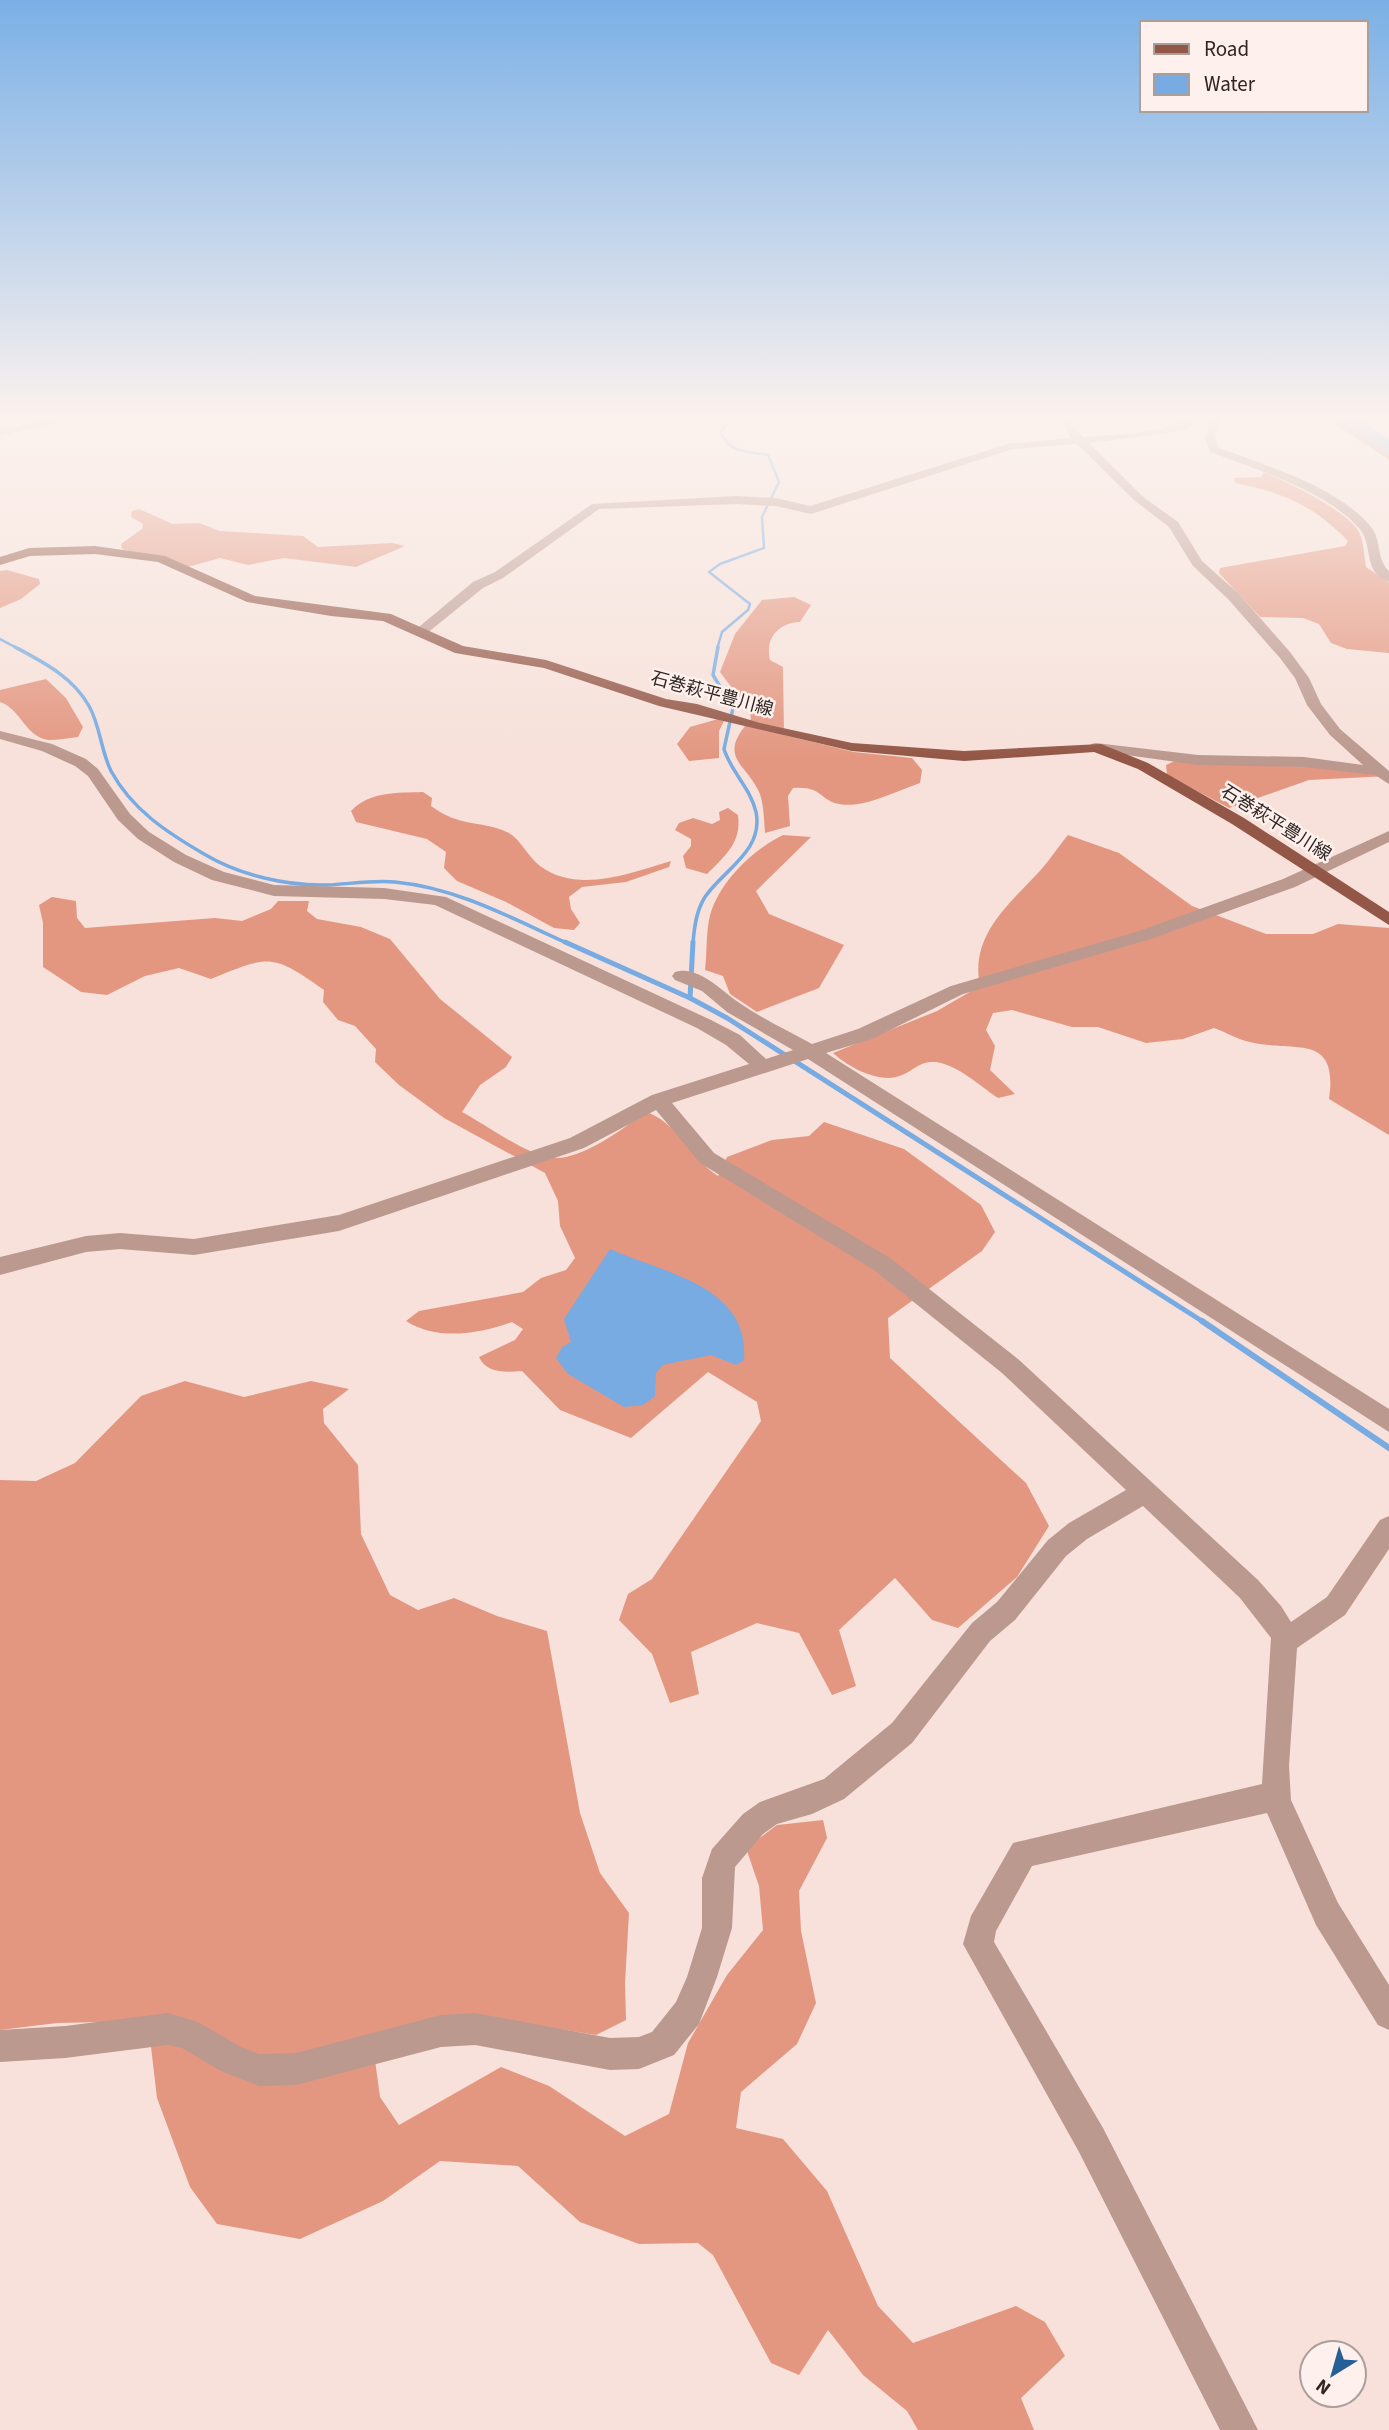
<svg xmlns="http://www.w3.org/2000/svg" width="1389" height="2430" font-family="'Source Sans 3','Noto Sans JP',sans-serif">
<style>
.forest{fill:#e39781}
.water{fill:#77abe2}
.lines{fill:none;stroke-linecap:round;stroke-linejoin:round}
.stream-far3{stroke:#77abe2;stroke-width:2.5}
.stream-far2{stroke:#77abe2;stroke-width:3.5}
.stream-far1{stroke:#77abe2;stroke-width:5}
.stream{stroke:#77abe2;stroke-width:6}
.river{fill:#77abe2;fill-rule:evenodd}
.minor{fill:#bb998f;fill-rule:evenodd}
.major{fill:#935747;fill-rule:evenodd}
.labels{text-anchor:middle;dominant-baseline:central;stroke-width:5;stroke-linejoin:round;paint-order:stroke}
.far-street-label{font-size:18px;fill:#2f2624;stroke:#fef0ec}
</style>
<rect width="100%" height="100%" fill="#f7e1da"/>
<g class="forest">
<path d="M1264,472C1286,481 1352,513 1360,534C1364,544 1364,556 1366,567L1389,583V653L1347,649L1331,643L1319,624L1303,618L1260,617L1219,573L1220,568L1345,546L1348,541C1313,505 1284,493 1235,483L1234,478L1261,477Z"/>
<polygon points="139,509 173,524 199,523 220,531 303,536 318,547 392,543 405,546 356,567 284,558 248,565 220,558 188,567 122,549 121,544 142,529 143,524 131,517 132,511"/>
<polygon points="7,570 39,579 40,584 21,599 0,608 0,571"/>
<path d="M794,597L811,605L800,622C778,623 765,638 770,660L783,667L784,735L854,752L912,758L922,770L920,783C896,791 863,809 839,804C818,800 824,786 793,788L788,796L790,826L765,833C764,821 764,806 760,794C747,763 715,758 751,719L750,712L720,672L735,634L762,600Z"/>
<path d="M46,679L66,698L83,727L78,737C68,738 58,740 49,740C26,738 21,709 0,702V690Z"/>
<polygon points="718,719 724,721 719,731 719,758 689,761 677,744 690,727"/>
<polygon points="1177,760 1389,771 1389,776 1309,780 1229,808 1167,775 1166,765"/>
<path d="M423,792L432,798L431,806C461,828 480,820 507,832C521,839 526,855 540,866C578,894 631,873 671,861L669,867L626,882L582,887L569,897L571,909L580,923L574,930L554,928L506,902L457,881L444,868L446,852L427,839L356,822L351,811C370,791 397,793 423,792Z"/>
<path d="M728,808L738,815C742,842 725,856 707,874L686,868L683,856L691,846V839L675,830L679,823L693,818L712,824L720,820L719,812Z"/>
<path d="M783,835L811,837L756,891L769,914L844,945L819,988L757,1012L730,994L723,976L705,970C707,954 706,936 709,920C716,885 752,850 783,835Z"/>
<path d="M1068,835L1119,853L1192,906L1266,934H1313L1338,924L1389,928V1135L1329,1099C1339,1031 1293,1053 1250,1042C1238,1040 1226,1032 1214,1028L1183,1039L1146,1043L1098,1027H1072L1012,1010L993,1013L986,1030L995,1046L990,1070L1015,1094L998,1098C980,1086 958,1065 936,1062C919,1061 916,1069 902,1075C881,1085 848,1067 833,1053L937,1011L980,986C970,937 1006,907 1037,874C1048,863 1057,848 1068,835Z"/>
<path d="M52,897L76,901L77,918L85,928L215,918L242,921L271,909L278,901H309L307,911L317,919L361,927L390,939L440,999L512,1057L506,1067L480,1085L462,1112C485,1124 529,1157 555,1158C583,1159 624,1128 646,1112C676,1121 691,1159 718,1176L727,1157L772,1140L809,1136L824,1122L904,1149L981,1205L995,1232L982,1251L888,1318L890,1358L1026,1483L1049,1526L1017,1577L958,1628L932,1620L895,1578L839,1630L856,1686L832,1695L799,1633L757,1623L691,1652L699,1694L670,1703L652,1654L619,1620L628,1594L652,1579L761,1421L757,1402L708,1372L631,1438L560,1410L522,1371C506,1372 487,1374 479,1357L515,1340L523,1329L512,1322C479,1334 437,1341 406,1321L419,1311L523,1292L541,1278L566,1270L575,1258L560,1226L558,1201L545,1173L444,1118L399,1085L375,1062L376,1049L355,1026L338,1020L323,1002L324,990C272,953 269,955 211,979L179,968L145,976L107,995L81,992L43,967V923L39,905Z"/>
<polygon points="185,1381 244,1397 311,1381 349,1389 323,1409 324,1423 358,1465 361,1534 390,1595 418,1610 454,1598 497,1616 547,1631 580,1813 600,1873 629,1913 625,1983 626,2020 596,2035 475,2015 372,2038 380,2097 399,2125 501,2067 549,2086 625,2136 669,2114 688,2043 727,1975 763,1930 759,1886 746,1848 777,1825 823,1820 827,1838 799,1891 801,1931 816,2003 797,2044 741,2092 736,2128 783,2139 827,2191 878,2306 913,2343 1016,2306 1045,2322 1065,2356 1021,2398 1034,2430 918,2430 907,2411 863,2375 828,2330 799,2375 771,2363 713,2255 698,2243 639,2244 580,2222 518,2166 440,2161 383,2201 300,2239 217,2224 190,2187 157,2098 148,2021 57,2023 0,2030 0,1480 36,1481 75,1463 141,1396"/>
</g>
<path class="water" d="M610,1249C663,1273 750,1285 744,1360L736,1365L711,1355L663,1365L656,1373L655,1396L643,1405L624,1407L568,1374L556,1358L562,1347L571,1342L564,1319Z"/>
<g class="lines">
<g class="stream-far3">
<polyline points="0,639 19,649"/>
<path d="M717,649L722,632L748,610L750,604L709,572L720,564L764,548L762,517L779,482L768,455C748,451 729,454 721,432L730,418"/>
</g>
<g class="stream-far2">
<path d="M15,647C43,662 73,677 89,706C100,725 101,751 111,771C132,810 168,833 204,854C239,875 286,886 327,885C349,884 373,880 395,882C458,888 513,919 569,944"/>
<path d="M693,944C694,928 696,911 705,897C723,870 764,851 756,812C751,789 731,772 724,749L733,708L713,675L718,647"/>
</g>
<g class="stream-far1">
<polyline points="565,942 690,998 727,1018 1205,1323"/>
<polyline points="690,998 693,942"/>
</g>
<polyline class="stream" points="1202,1321 1389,1448"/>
<polygon class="river" points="1338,418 1357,418 1389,439 1389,452"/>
<g class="minor">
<polygon points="61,418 84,418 0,435 0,429"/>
<path d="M1057,418H1067L1083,437C1107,435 1131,434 1155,430C1172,427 1186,418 1202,418L1182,431L1089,443L1142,496L1178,522L1202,561L1238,593L1290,652L1309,678L1321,704L1340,729L1389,771V784L1375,775L1304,767L1198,765L1091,750V744L1096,743L1198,755L1304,757L1363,765L1330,735L1307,705L1295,678L1280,658L1228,599L1193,566L1169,527L1134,500L1077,444L1013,449L811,514L776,506L736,504L599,509L503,578L483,588L426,634L414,631L473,582L495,572L592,504L736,496L776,498L810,506L1008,444L1071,438Z"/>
<path d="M1211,418H1221L1215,437L1219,448C1265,465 1340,488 1371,527C1382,540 1376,559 1389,571V582C1362,573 1374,545 1359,528C1326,491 1256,469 1210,452L1205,437Z"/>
<polygon points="1326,418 1338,418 1389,452 1389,460"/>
<path d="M0,731L52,744L86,759L98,769L130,814L149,832L186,855L224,872L274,885L384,888L446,897L711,1020L740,1035L766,1059L793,1050L727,1012L702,991L675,980L672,976L675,972C699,965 722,992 741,1004C763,1019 788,1031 812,1044L858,1029L951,986L1139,931L1283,879L1389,831V842L1295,887L1151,939L963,994L872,1039L826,1053L1389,1409V1432L808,1059L672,1103L714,1153L890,1258L1018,1359L1258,1580L1281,1606L1291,1622L1327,1597L1380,1520L1389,1516V1549L1345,1615L1297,1648L1289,1766L1291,1800L1338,1903L1389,1985V2030L1378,2025L1316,1925L1267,1813L1032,1866L996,1931L994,1942L1103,2128L1258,2430H1220L1079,2152L963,1944L971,1916L1013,1843L1262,1784L1271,1638L1240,1598L1143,1506L1087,1539L1066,1556L1015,1620L990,1641L912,1743L844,1799L812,1814L777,1824L763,1834L735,1867L732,1928L717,1977L699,2024L674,2055L639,2069L610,2070L475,2045L441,2047L296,2085L259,2086L221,2071L182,2048L168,2045L65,2058L0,2062V2030L65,2026L168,2013L198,2022L241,2047L259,2054L296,2053L441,2015L475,2013L610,2038L639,2037L652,2032L676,2002L687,1977L702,1928V1878L712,1849L743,1814L760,1802L824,1779L892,1723L972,1623L997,1602L1048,1540L1069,1523L1126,1490L1002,1373L874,1270L700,1163L656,1110L584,1148L339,1231L194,1255L120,1249L86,1252L0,1275V1257L86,1236L120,1233L194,1239L339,1215L570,1138L652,1095L749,1064L726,1045L697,1028L435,905L384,899L274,896L212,880L174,862L138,839L118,820L88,776L75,766L42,751L0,739Z"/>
</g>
<polygon class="major" points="95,546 165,556 255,596 391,614 463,646 546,660 666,699 697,704 760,723 852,743 964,751 1101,744 1148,763 1244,818 1389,912 1389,925 1232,824 1138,769 1094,752 964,761 852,751 659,706 544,668 455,653 383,621 331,616 247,602 158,562 95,554 30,556 0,565 0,557 29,548"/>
</g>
<linearGradient id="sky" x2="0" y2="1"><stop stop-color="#7bb0e6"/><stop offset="0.55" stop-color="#fbf2ee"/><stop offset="1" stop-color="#fbf2ee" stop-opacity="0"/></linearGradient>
<rect width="1389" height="758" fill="url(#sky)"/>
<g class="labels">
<g class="far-street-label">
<text transform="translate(712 694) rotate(15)">石巻萩平豊川線</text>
<text transform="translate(1276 823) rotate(32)">石巻萩平豊川線</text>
</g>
</g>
<rect x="1140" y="21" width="228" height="91" fill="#fef0ec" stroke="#ab9f9c" stroke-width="2"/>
<rect x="1154" y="44" width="35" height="10" fill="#935747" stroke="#ab9f9c" stroke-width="2"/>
<text x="1204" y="56" font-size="21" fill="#2f2624">Road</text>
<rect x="1154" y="74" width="35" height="21" fill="#77abe2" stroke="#ab9f9c" stroke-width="2"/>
<text x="1204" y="91" font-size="21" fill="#2f2624">Water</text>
<g transform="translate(1333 2374) rotate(217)"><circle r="33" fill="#fef0ec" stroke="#ab9f9c" stroke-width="2"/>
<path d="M0-5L12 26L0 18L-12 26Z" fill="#265f96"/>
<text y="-10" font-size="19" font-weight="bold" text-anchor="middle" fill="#2f2624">N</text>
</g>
</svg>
